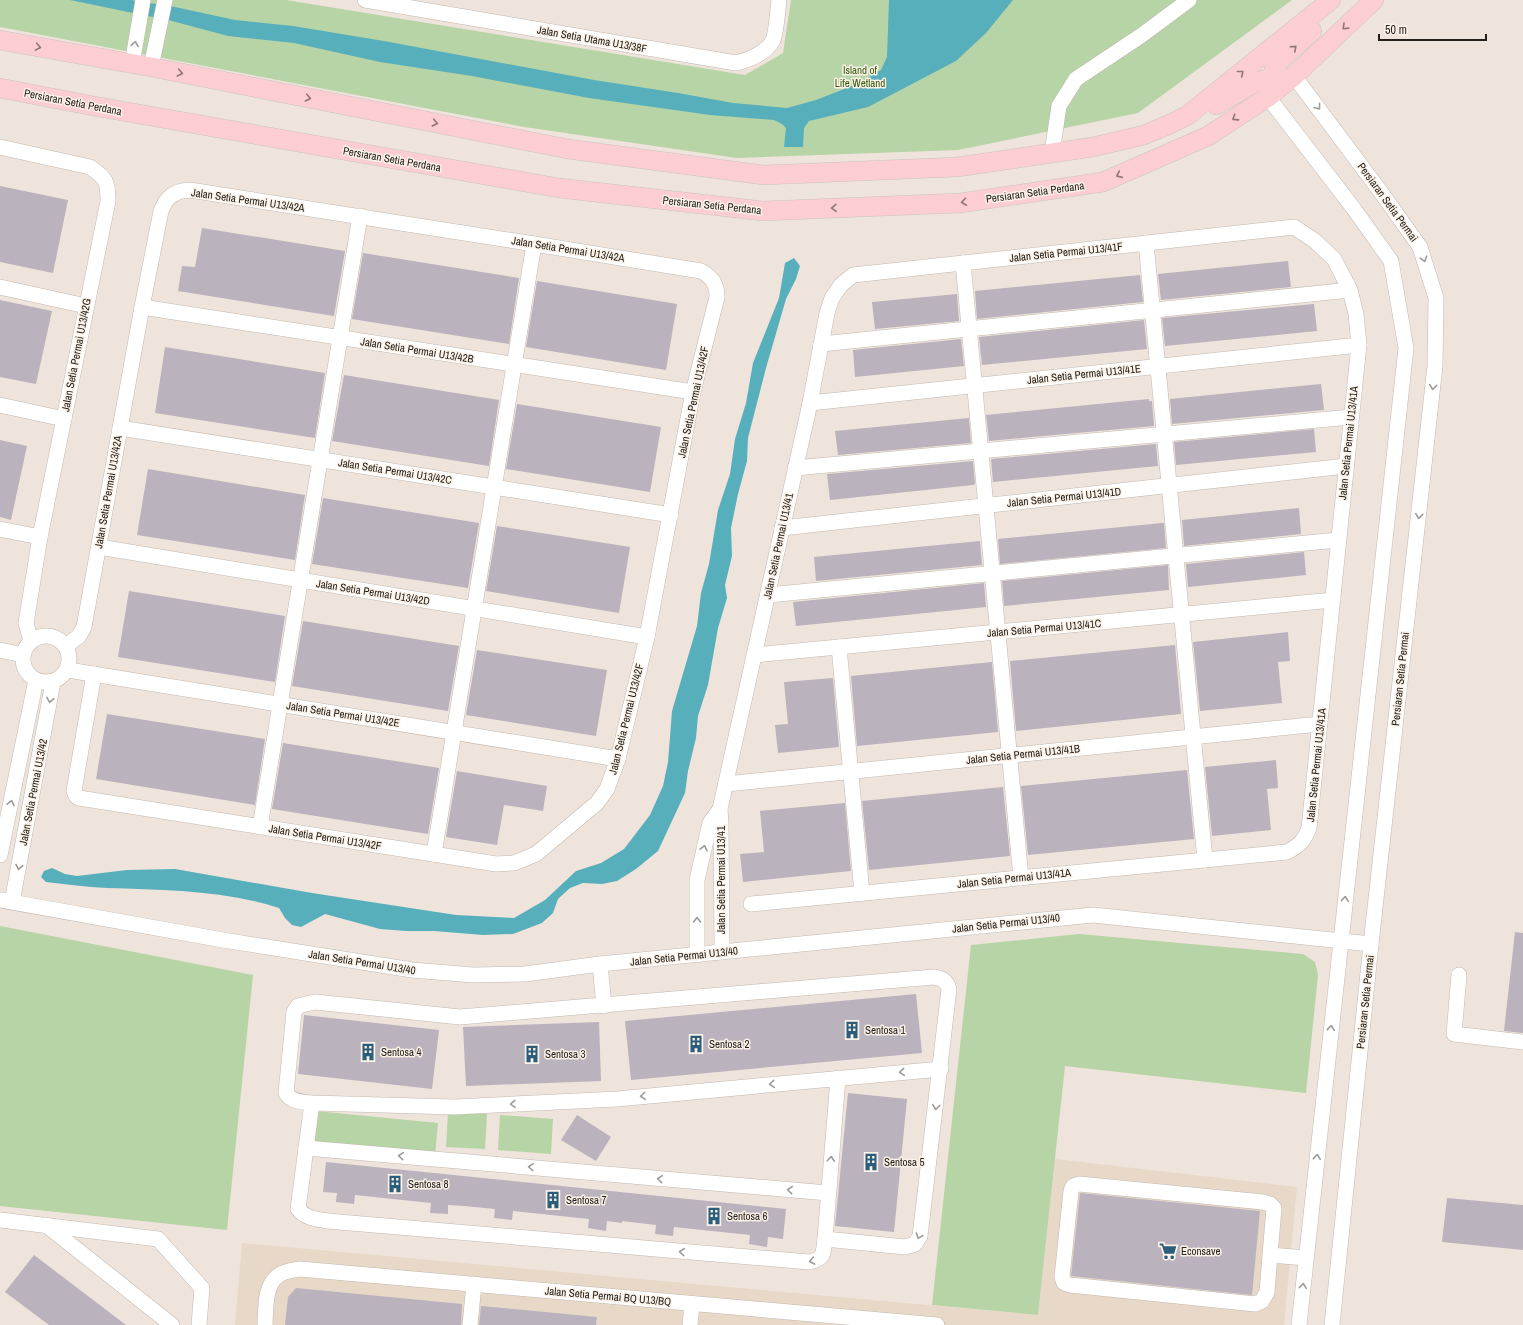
<svg xmlns="http://www.w3.org/2000/svg" width="1523" height="1325" font-family="'Archivo Narrow',sans-serif">
<style>
.built{fill:#e8d8c8}
.green{fill:#b6d4a6}
.water{fill:#58afbc}
.building{fill:#bab2bd}
.lines{fill:none;stroke-linecap:round;stroke-linejoin:round}
.minor-casing{stroke:#c2b8af;stroke-width:16}
.major-casing{stroke:#c6c5c4;stroke-width:20}
.minor{stroke:#fff;stroke-width:15}
.major{stroke:#fccdd1;stroke-width:19}
.oneway{stroke:#907676}
.oneway2{stroke:#9c9b99}
.labels{text-anchor:middle;dominant-baseline:central;stroke-width:3;stroke-linejoin:round;paint-order:stroke}
.street-label{font-size:11px;fill:#23201c;stroke:#fcf2e8}
.park-label{font-size:11px;fill:#2f5a0a;stroke:#fcf2e8}
.poi-label{font-size:11px;fill:#23201c;stroke:#fcf2e8;text-anchor:start}
</style>
<rect width="100%" height="100%" fill="#efe4db"/>
<polygon class="built" points="1055,1159 1297,1187 1284,1325 235,1325 242,1243 1038,1315"/>
<g class="green">
<polygon points="0,0 286,0 745,75 783,53 791,0 1292,0 1138,113 958,150 737,158 524,127 0,27"/>
<polygon points="0,926 253,975 227,1230 0,1206"/>
<polygon points="1079,934 1303,954 1315,962 1318,975 1306,1093 1065,1066 1038,1315 932,1305 971,945"/>
<polygon points="316,1111 438,1123 435,1156 312,1143"/>
<polygon points="448,1112 487,1114 485,1149 446,1147"/>
<polygon points="500,1115 553,1119 551,1154 498,1150"/>
</g>
<g class="water">
<polygon points="70,0 131,0 175,7 235,20 293,26 384,41 594,80 678,93 733,103 787,108 816,100 857,84 881,70 887,57 889,0 1013,0 986,33 956,61 868,107 809,121 804,128 803,147 784,147 786,128 782,124 774,120 710,115 589,98 472,76 380,62 294,43 228,36 172,21"/>
<path d="M794,258L800,266L796,279L786,299L766,368L748,438L747,461L738,494L731,528L732,556L725,585L727,598L718,628L708,685L698,716L696,738L688,771L685,793L658,851L636,869L617,881L602,884L583,883L570,888L558,899L553,913L542,923L513,934L483,935L434,931H406L380,929L325,914L301,927L292,925L285,918L279,908C223,890 165,890 107,888C86,887 66,884 46,882L41,877L44,871L52,868L65,874L77,876L127,870L175,869L312,893L456,915L514,918L545,900L576,871L601,863L624,849L650,815L663,786L668,762L672,711L697,626L701,593L709,564L718,510L730,474L735,439L746,403L753,363L779,298L785,263Z"/>
</g>
<g class="building">
<polygon points="0,186 68,200 53,273 0,262"/>
<polygon points="202,228 345,251 334,316 178,291 182,266 195,267"/>
<polygon points="363,253 519,278 509,344 352,319"/>
<polygon points="1288,261 1291,287 1161,300 1158,274"/>
<polygon points="1140,275 1143,302 977,319 975,291"/>
<polygon points="537,281 677,304 666,370 526,347"/>
<polygon points="957,294 959,321 875,329 872,302"/>
<polygon points="0,300 52,311 36,384 0,377"/>
<polygon points="1314,304 1317,331 1165,346 1162,318"/>
<polygon points="1144,320 1147,349 982,365 979,337"/>
<polygon points="961,339 964,366 855,377 853,350"/>
<polygon points="165,347 325,373 315,438 155,413"/>
<polygon points="344,375 499,400 489,466 332,441"/>
<polygon points="1321,384 1324,410 1172,424 1170,399"/>
<polygon points="1149,399 1149,401 1152,401 1154,426 989,441 986,415"/>
<polygon points="517,404 661,427 650,492 506,469"/>
<polygon points="969,418 971,443 838,455 835,431"/>
<polygon points="1314,429 1316,452 1176,465 1174,442"/>
<polygon points="0,440 27,446 11,520 0,517"/>
<polygon points="1156,444 1158,466 993,482 991,459"/>
<polygon points="973,461 975,484 973,485 830,500 827,474"/>
<polygon points="148,469 305,495 295,560 137,535"/>
<polygon points="323,498 479,523 468,588 312,564"/>
<polygon points="1299,508 1301,534 1184,546 1182,520"/>
<polygon points="1162,523 1164,523 1166,548 1000,564 998,539"/>
<polygon points="497,526 630,547 619,613 486,591"/>
<polygon points="980,541 982,565 816,581 814,557"/>
<polygon points="1304,552 1306,575 1188,587 1186,564"/>
<polygon points="1168,565 1169,590 1004,606 1002,581"/>
<polygon points="984,583 986,607 796,626 793,602"/>
<polygon points="129,591 285,616 275,682 118,657"/>
<polygon points="303,621 459,646 448,711 292,686"/>
<polygon points="1288,632 1290,661 1278,662 1282,703 1200,711 1193,642"/>
<polygon points="1175,645 1181,714 1016,731 1010,661"/>
<polygon points="477,650 607,670 596,736 466,715"/>
<polygon points="992,662 998,732 857,746 851,676"/>
<polygon points="833,678 839,747 778,753 775,725 788,724 784,682"/>
<polygon points="107,714 265,739 255,805 96,779"/>
<polygon points="283,743 439,768 428,834 272,809"/>
<polygon points="1276,760 1278,788 1267,789 1271,830 1212,836 1205,767"/>
<polygon points="1187,770 1194,839 1028,855 1021,786"/>
<polygon points="457,771 547,786 543,811 504,805 497,845 446,837"/>
<polygon points="1003,787 1010,856 869,870 862,801"/>
<polygon points="845,803 851,871 743,882 740,854 764,852 760,811"/>
<polygon points="1515,932 1523,933 1523,1033 1504,1031"/>
<polygon points="916,994 922,1053 631,1080 625,1021"/>
<polygon points="304,1015 439,1030 432,1089 298,1074"/>
<polygon points="599,1022 601,1081 466,1086 463,1027"/>
<polygon points="848,1093 907,1099 894,1232 835,1226"/>
<polygon points="577,1115 611,1137 596,1161 561,1140"/>
<polygon points="326,1162 786,1209 783,1239 768,1237 767,1247 749,1244 750,1235 674,1227 673,1236 655,1234 656,1225 622,1221 622,1223 607,1221 606,1231 588,1228 589,1219 513,1211 512,1220 494,1218 495,1209 464,1206 448,1205 448,1214 430,1213 431,1203 355,1195 354,1204 336,1202 337,1193 323,1192"/>
<polygon points="1080,1193 1260,1211 1252,1295 1071,1276"/>
<polygon points="1447,1198 1523,1205 1523,1250 1442,1242"/>
<polygon points="34,1255 126,1325 49,1325 5,1292"/>
<polygon points="296,1288 462,1304 461,1325 285,1325 288,1297"/>
<polygon points="481,1306 597,1317 596,1325 479,1325"/>
</g>
<g class="lines">
<g class="minor-casing">
<g id="minor">
<path d="M365,0L736,63C748,60 767,53 773,40C776,34 778,9 779,0"/>
<polyline points="132,64 143,0"/>
<polyline points="151,67 165,0"/>
<polyline points="1294,76 1380,191 1420,247 1436,298 1435,366 1371,944 1332,1325"/>
<polyline points="1268,97 1354,209 1391,261 1406,348 1299,1325"/>
<path d="M0,147L90,167C106,178 108,181 108,201L40,537L26,623L31,641"/>
<polyline points="1052,153 1059,106 1076,79 1142,35 1189,0"/>
<polyline points="1146,243 1205,860"/>
<polyline points="963,263 1021,878"/>
<polyline points="0,287 86,306"/>
<polyline points="142,307 693,392"/>
<polyline points="821,344 1350,290"/>
<polyline points="810,403 1359,345"/>
<polyline points="0,405 64,419"/>
<polyline points="120,428 671,515"/>
<polyline points="795,468 1351,417"/>
<polyline points="782,528 1346,466"/>
<polyline points="0,529 40,537"/>
<polyline points="99,547 647,637"/>
<polyline points="768,595 1338,540"/>
<circle cx="46" cy="659" r="23"/>
<path d="M66,646L79,636L84,627L142,307L161,211C167,196 174,191 190,190L534,244L701,271C712,277 717,284 717,297L693,392L647,637L618,759L607,789L597,803L536,854L514,863L496,864L79,798L76,796L74,791L94,674"/>
<polyline points="839,647 862,893"/>
<polyline points="0,650 23,655"/>
<polyline points="755,655 1333,600"/>
<polyline points="68,670 618,759"/>
<polyline points="726,784 1320,724"/>
<polyline points="260,827 360,216"/>
<polyline points="434,854 534,244"/>
<polyline points="0,855 36,680"/>
<polyline points="0,900 223,940 412,970 473,975 525,974 600,964 1093,915 1371,944"/>
<polyline points="12,902 53,682"/>
<path d="M722,952L721,824L720,809L810,403L827,313L832,298L841,285L853,275L1294,227L1315,241L1334,259L1350,290L1356,314L1359,345L1309,828C1304,841 1300,845 1287,852L751,904"/>
<polyline points="697,955 697,880 710,823 720,809"/>
<polyline points="600,964 604,1006"/>
<polyline points="1459,975 1454,1034 1523,1042"/>
<path d="M312,1103L298,1209C305,1218 317,1219 327,1221L809,1262C825,1259 823,1253 825,1239L905,1247L915,1244L920,1236L949,989C947,981 942,978 934,977L460,1017L315,1002L298,1006L294,1012L286,1093C291,1102 303,1102 312,1103L455,1107L617,1099L941,1069"/>
<polyline points="306,1148 828,1193"/>
<polyline points="0,1220 158,1239 202,1288 199,1325"/>
<polyline points="46,1225 172,1325"/>
<polyline points="825,1239 838,1078"/>
<polyline points="1270,1255 1274,1208 1270,1204 1263,1202 1079,1184 1073,1186 1071,1191 1062,1277 1064,1283 1070,1285 1255,1304 1262,1301 1267,1292 1270,1255 1306,1258"/>
<path d="M265,1325C266,1309 264,1285 279,1275C284,1271 294,1270 300,1269L937,1325"/>
<polyline points="470,1325 474,1284"/>
<polyline points="690,1325 692,1304"/>
</g>
</g>
<g class="major-casing">
<g id="major">
<polyline points="0,40 151,67 568,149 764,175 957,167 1093,147 1144,135 1168,125 1188,115 1331,0"/>
<polyline points="0,88 99,107 559,188 763,211 960,203 1103,182 1208,136 1268,97 1294,76 1374,0"/>
<polyline points="1268,97 1271,78 1277,63 1312,31"/>
<polyline points="1216,105 1256,82 1271,78 1282,77"/>
</g>
</g>
<use href="#minor" class="minor"/>
<use href="#major" class="major"/>
</g>
<defs><path id="oneway-chevron" d="M-2-3.5L2.5 0L-2 3.5" fill="none" stroke-width="1.6" stroke-linecap="round" stroke-linejoin="round"/></defs>
<g class="oneway">
<use href="#oneway-chevron" transform="translate(1345 27) rotate(136)"/>
<use href="#oneway-chevron" transform="translate(38 47) rotate(10)"/>
<use href="#oneway-chevron" transform="translate(1294 48) rotate(-42)"/>
<use href="#oneway-chevron" transform="translate(180 73) rotate(11)"/>
<use href="#oneway-chevron" transform="translate(1241 73) rotate(-39)"/>
<use href="#oneway-chevron" transform="translate(308 98) rotate(11)"/>
<use href="#oneway-chevron" transform="translate(1235 118) rotate(147)"/>
<use href="#oneway-chevron" transform="translate(435 123) rotate(11)"/>
<use href="#oneway-chevron" transform="translate(1119 175) rotate(156)"/>
<use href="#oneway-chevron" transform="translate(964 202) rotate(173)"/>
<use href="#oneway-chevron" transform="translate(834 208) rotate(178)"/>
</g>
<g class="oneway2">
<use href="#oneway-chevron" transform="translate(135 44) rotate(-81)"/>
<use href="#oneway-chevron" transform="translate(1318 107) rotate(53)"/>
<use href="#oneway-chevron" transform="translate(1424 259) rotate(73)"/>
<use href="#oneway-chevron" transform="translate(1433 387) rotate(96)"/>
<use href="#oneway-chevron" transform="translate(1419 516) rotate(96)"/>
<use href="#oneway-chevron" transform="translate(50 700) rotate(100)"/>
<use href="#oneway-chevron" transform="translate(11 803) rotate(-78)"/>
<use href="#oneway-chevron" transform="translate(704 848) rotate(-77)"/>
<use href="#oneway-chevron" transform="translate(19 867) rotate(101)"/>
<use href="#oneway-chevron" transform="translate(1345 899) rotate(-84)"/>
<use href="#oneway-chevron" transform="translate(697 920) rotate(-90)"/>
<use href="#oneway-chevron" transform="translate(1331 1028) rotate(-84)"/>
<use href="#oneway-chevron" transform="translate(902 1072) rotate(175)"/>
<use href="#oneway-chevron" transform="translate(772 1084) rotate(175)"/>
<use href="#oneway-chevron" transform="translate(643 1096) rotate(175)"/>
<use href="#oneway-chevron" transform="translate(513 1104) rotate(177)"/>
<use href="#oneway-chevron" transform="translate(936 1107) rotate(97)"/>
<use href="#oneway-chevron" transform="translate(401 1156) rotate(-175)"/>
<use href="#oneway-chevron" transform="translate(1317 1157) rotate(-84)"/>
<use href="#oneway-chevron" transform="translate(831 1159) rotate(-85)"/>
<use href="#oneway-chevron" transform="translate(531 1167) rotate(-175)"/>
<use href="#oneway-chevron" transform="translate(660 1179) rotate(-175)"/>
<use href="#oneway-chevron" transform="translate(790 1190) rotate(-175)"/>
<use href="#oneway-chevron" transform="translate(919 1236) rotate(110)"/>
<use href="#oneway-chevron" transform="translate(682 1252) rotate(-175)"/>
<use href="#oneway-chevron" transform="translate(812 1261) rotate(169)"/>
<use href="#oneway-chevron" transform="translate(1303 1286) rotate(-84)"/>
</g>
<defs>
<g id="building-bare" transform="scale(1.38)"><path d="M-4-6H4V6H1V3H-1V6H-4ZM-2.5-4.3h1.7v1.8h-1.7ZM.8-4.3h1.7v1.8H.8ZM-2.5-1h1.7V.8h-1.7ZM.8-1h1.7V.8H.8Z" fill="#2a5e7a" stroke="#fcf2e8" stroke-width="2.5" paint-order="stroke"/></g>
<g id="supermarket-bare" transform="scale(1.38)"><path d="M-6-5.5h2.5l.6 2H6L4.5 2H-2.5L-4.4-4H-6ZM-1.5 3.2a1.3 1.3 0 1 0 .1 0ZM3 3.2a1.3 1.3 0 1 0 .1 0Z" fill="#2a5e7a" stroke="#fcf2e8" stroke-width="2.5" paint-order="stroke"/></g>
</defs>
<g fill-rule="evenodd">
<use href="#building-bare" x="852" y="1030"/>
<use href="#building-bare" x="696" y="1044"/>
<use href="#building-bare" x="368" y="1052"/>
<use href="#building-bare" x="532" y="1054"/>
<use href="#building-bare" x="871" y="1162"/>
<use href="#building-bare" x="395" y="1184"/>
<use href="#building-bare" x="553" y="1200"/>
<use href="#building-bare" x="714" y="1216"/>
<use href="#supermarket-bare" x="1168" y="1251"/>
</g>
<g class="labels">
<g class="street-label">
<text transform="translate(592 39) rotate(10)">Jalan Setia Utama U13/38F</text>
<text transform="translate(73 102) rotate(11)">Persiaran Setia Perdana</text>
<text transform="translate(392 159) rotate(10)">Persiaran Setia Perdana</text>
<text transform="translate(1035 192) rotate(-8)">Persiaran Setia Perdana</text>
<text transform="translate(248 200) rotate(8)">Jalan Setia Permai U13/42A</text>
<text transform="translate(1388 202) rotate(54)">Persiaran Setia Permai</text>
<text transform="translate(712 205) rotate(6)">Persiaran Setia Perdana</text>
<text transform="translate(568 249) rotate(9)">Jalan Setia Permai U13/42A</text>
<text transform="translate(1066 252) rotate(-6)">Jalan Setia Permai U13/41F</text>
<text transform="translate(417 350) rotate(9)">Jalan Setia Permai U13/42B</text>
<text transform="translate(76 355) rotate(-79)">Jalan Setia Permai U13/42G</text>
<text transform="translate(1084 374) rotate(-6)">Jalan Setia Permai U13/41E</text>
<text transform="translate(693 402) rotate(-78)">Jalan Setia Permai U13/42F</text>
<text transform="translate(1348 443) rotate(-84)">Jalan Setia Permai U13/41A</text>
<text transform="translate(395 471) rotate(9)">Jalan Setia Permai U13/42C</text>
<text transform="translate(108 492) rotate(-80)">Jalan Setia Permai U13/42A</text>
<text transform="translate(1064 497) rotate(-6)">Jalan Setia Permai U13/41D</text>
<text transform="translate(778 546) rotate(-78)">Jalan Setia Permai U13/41</text>
<text transform="translate(373 592) rotate(9)">Jalan Setia Permai U13/42D</text>
<text transform="translate(1044 628) rotate(-5)">Jalan Setia Permai U13/41C</text>
<text transform="translate(1400 679) rotate(-84)">Persiaran Setia Permai</text>
<text transform="translate(343 714) rotate(9)">Jalan Setia Permai U13/42E</text>
<text transform="translate(626 719) rotate(-76)">Jalan Setia Permai U13/42F</text>
<text transform="translate(1023 754) rotate(-6)">Jalan Setia Permai U13/41B</text>
<text transform="translate(1316 765) rotate(-84)">Jalan Setia Permai U13/41A</text>
<text transform="translate(33 792) rotate(-79)">Jalan Setia Permai U13/42</text>
<text transform="translate(325 837) rotate(9)">Jalan Setia Permai U13/42F</text>
<text transform="translate(1014 878) rotate(-6)">Jalan Setia Permai U13/41A</text>
<text transform="translate(721 880) rotate(-90)">Jalan Setia Permai U13/41</text>
<text transform="translate(1006 923) rotate(-6)">Jalan Setia Permai U13/40</text>
<text transform="translate(684 956) rotate(-6)">Jalan Setia Permai U13/40</text>
<text transform="translate(362 962) rotate(9)">Jalan Setia Permai U13/40</text>
<text transform="translate(1365 1002) rotate(-84)">Persiaran Setia Permai</text>
<text transform="translate(608 1296) rotate(5)">Jalan Setia Permai BQ U13/BQ</text>
</g>
<g class="park-label">
<text x="860" y="70">Island of<tspan x="860" dy="13">Life Wetland</tspan></text>
</g>
<g class="poi-label">
<text x="865" y="1030">Sentosa 1</text>
<text x="709" y="1044">Sentosa 2</text>
<text x="381" y="1052">Sentosa 4</text>
<text x="545" y="1054">Sentosa 3</text>
<text x="884" y="1162">Sentosa 5</text>
<text x="408" y="1184">Sentosa 8</text>
<text x="566" y="1200">Sentosa 7</text>
<text x="727" y="1216">Sentosa 6</text>
<text x="1181" y="1251">Econsave</text>
</g>
</g>
<path d="M1379 34v6h107v-6" fill="none" stroke="#23201c" stroke-width="2"/>
<text x="1385" y="34" font-size="12" fill="#23201c" stroke="#fcf2e8" stroke-width="3" paint-order="stroke">50 m</text>
</svg>
